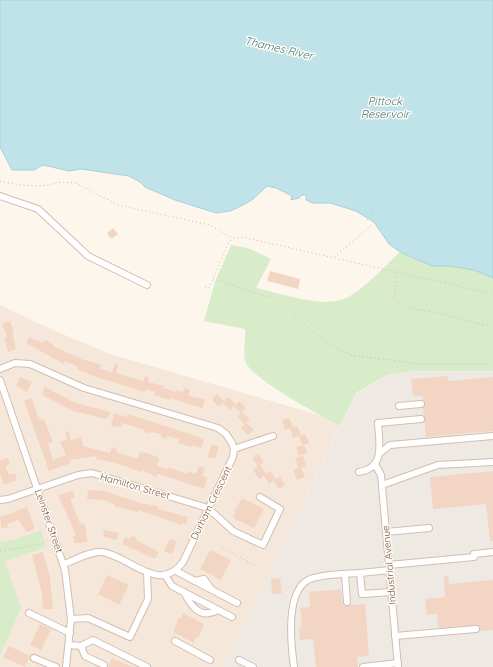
<svg xmlns="http://www.w3.org/2000/svg" width="493" height="667" font-family="Quicksand,sans-serif">
<style>
.residential{fill:#f5e8da}
.industrial{fill:#efe9e4}
.green{fill:#d8ecc9}
.water{fill:#bfe3e8;stroke:#a5d3da}
.building{fill:#f3d5c3}
.lines{fill:none;stroke-linecap:round;stroke-linejoin:round}
.minor-casing{stroke:#d1beb0;stroke-width:8}
.path{stroke:#d9b8a5;stroke-width:1;stroke-dasharray:1 3;stroke-linecap:butt}
.minor{stroke:#fff;stroke-width:6}
.labels{text-anchor:middle;dominant-baseline:central;stroke-width:3;stroke-linejoin:round;paint-order:stroke}
.street-label{font-size:10px;fill:#7a5c4d;stroke:#fffaf3}
.water-label{font-size:11px;font-style:italic;fill:#437c86;stroke:#fffaf3}
</style>
<rect width="100%" height="100%" fill="#fdf6ec"/>
<polygon class="residential" points="0,305 53,330 110,354 319,415 340,426 224,667 0,667"/>
<polygon class="industrial" points="412,371 493,371 493,667 224,667 356,394 387,375"/>
<g class="green">
<path d="M231,245L248,248L271,259L256,288C281,293 317,307 341,300C361,294 384,266 400,252L432,266H450L474,270L493,278V371H412L387,375L356,393L340,426C321,416 254,380 246,363C242,353 246,340 245,329L204,321L215,282Z"/>
<polygon points="41,530 46,547 5,561 21,608 0,655 0,542 16,539"/>
</g>
<polygon class="water" points="0,0 493,0 493,278 474,270 450,266 432,266 400,252 389,244 374,222 356,211 330,203 313,203 306,200 306,195 302,195 299,198 291,200 292,196 276,188 267,186 252,200 237,208 230,211 216,213 175,200 145,187 140,182 129,176 81,169 69,171 43,165 34,170 12,170 0,147"/>
<g class="building">
<polygon points="113,228 118,234 111,239 107,233"/>
<polygon points="270,271 300,279 298,289 267,281"/>
<polygon points="10,321 14,331 12,332 16,349 8,352 4,338 7,337 2,324"/>
<polygon points="29,337 43,343 44,340 49,342 54,345 53,346 86,361 86,360 101,365 100,369 112,372 115,363 118,364 116,373 143,381 145,376 149,378 148,382 165,386 164,388 175,392 176,390 183,392 184,388 190,390 188,396 205,399 202,408 170,398 170,400 163,398 154,395 155,392 146,389 145,392 93,376 77,369 78,367 65,361 64,364 26,343"/>
<polygon points="448,376 448,381 493,377 493,431 426,437 423,408 425,403 422,396 413,396 411,379"/>
<polygon points="20,377 32,382 27,392 16,386"/>
<polygon points="45,387 76,403 111,412 106,419 73,411 42,395 45,394 42,393"/>
<polygon points="217,394 224,401 228,397 236,404 230,410 223,403 219,407 212,400"/>
<polygon points="32,398 38,416 41,420 44,419 53,442 48,444 53,460 66,455 60,442 67,440 65,432 69,431 71,440 81,437 83,446 110,453 112,447 117,449 116,452 138,459 140,452 150,454 159,458 157,466 167,469 168,467 187,474 187,471 196,474 199,466 205,468 202,476 207,477 204,489 162,475 157,474 156,477 142,470 141,472 116,463 96,459 97,456 70,460 71,463 49,471 24,401"/>
<polygon points="239,401 246,408 242,412 250,419 246,423 254,430 248,435 241,428 245,424 237,417 241,413 234,407"/>
<polygon points="114,413 127,417 128,414 199,437 204,439 201,448 192,445 191,447 178,443 179,439 167,436 166,439 161,437 161,434 151,432 151,434 144,432 145,430 122,423 121,427 111,426"/>
<polygon points="289,418 293,427 285,430 282,420"/>
<polygon points="297,426 301,435 293,438 290,428"/>
<polygon points="305,434 309,443 302,445 299,436"/>
<polygon points="212,444 219,447 215,459 207,457"/>
<polygon points="304,445 307,453 299,456 296,447"/>
<polygon points="258,454 264,462 260,465 266,474 270,471 276,479 280,477 285,485 279,489 274,481 269,484 264,476 259,479 253,470 258,467 252,458"/>
<polygon points="303,456 306,466 301,468 305,477 297,480 293,470 298,468 295,458"/>
<polygon points="8,458 10,464 6,467 9,475 15,473 17,480 4,485 0,474 0,460"/>
<polygon points="493,471 493,541 490,541 486,504 433,509 430,477"/>
<polygon points="88,490 104,491 143,504 143,503 159,507 158,509 188,517 186,524 182,523 182,525 138,510 138,512 114,506 115,504 105,501 106,500 87,499"/>
<polygon points="73,491 75,497 71,499 71,501 80,524 84,523 87,532 85,533 88,541 81,543 75,543 73,536 76,535 58,495"/>
<polygon points="242,498 264,509 254,528 233,518 235,512 234,512"/>
<polygon points="27,507 35,529 27,532 18,520 7,524 8,527 1,528 0,516 14,513 13,512"/>
<polygon points="104,530 119,533 117,540 103,537"/>
<polygon points="132,536 137,538 136,540 159,552 155,559 122,544 125,537 130,539"/>
<polygon points="170,539 177,542 172,554 164,551"/>
<polygon points="210,550 231,560 221,580 200,569"/>
<polygon points="43,552 50,578 53,609 43,609 42,594 32,555"/>
<polygon points="107,575 129,585 119,605 98,594"/>
<polygon points="444,576 448,576 449,584 493,580 493,630 480,631 480,627 476,625 438,628 437,614 427,615 425,599 445,597"/>
<polygon points="280,578 282,593 272,594 271,579"/>
<polygon points="341,589 343,606 365,604 369,656 357,657 358,667 316,667 313,639 300,640 299,628 302,627 300,608 310,607 309,592"/>
<polygon points="183,613 204,624 198,638 196,637 194,643 173,632 179,617 181,618"/>
<polygon points="40,624 51,629 41,650 30,645"/>
<polygon points="9,646 30,656 25,667 3,657"/>
<polygon points="112,658 132,667 108,667"/>
</g>
<g class="lines">
<g class="minor-casing">
<g id="minor">
<polyline points="0,196 38,209 88,256 147,285"/>
<path d="M0,369L15,363L30,364L84,388L218,428L226,434L232,443L234,449L233,457L183,562C159,595 130,556 102,552C90,551 75,560 64,564"/>
<polyline points="0,380 65,570 71,619 66,667"/>
<polyline points="399,406 421,404"/>
<polyline points="234,449 273,436"/>
<polyline points="380,453 390,445 493,436"/>
<polyline points="375,464 381,475 398,667"/>
<path d="M359,472C386,468 379,443 378,423L421,419"/>
<polyline points="382,485 438,465 493,462"/>
<polyline points="0,500 8,499 78,475 92,473 208,508 233,531 263,545 280,509 260,497"/>
<polyline points="386,532 429,528"/>
<polyline points="389,565 474,557 474,554 493,552"/>
<polyline points="390,570 360,573 362,594 392,592"/>
<polyline points="176,571 237,603"/>
<polyline points="165,575 172,586 232,617"/>
<polyline points="345,575 347,602"/>
<polyline points="195,581 204,579 211,589"/>
<path d="M184,592C191,606 200,620 218,610"/>
<polyline points="29,613 70,633"/>
<polyline points="71,619 88,618 130,637 148,599 147,572"/>
<polyline points="395,636 476,629"/>
<polyline points="175,641 210,660"/>
<polyline points="69,645 81,646 85,656 104,665"/>
<polyline points="81,646 93,640 147,667"/>
<polyline points="34,658 56,667"/>
<polyline points="239,660 253,667"/>
<path d="M294,667C291,645 285,593 308,580C320,574 346,574 360,573"/>
<polyline points="363,667 398,663"/>
</g>
</g>
<g class="path">
<polyline points="0,181 20,185 42,186 62,182 76,183 118,205 210,225 232,238"/>
<polyline points="367,220 374,206"/>
<polyline points="334,257 372,225"/>
<polyline points="395,273 396,285 394,299 403,307 432,312 493,327"/>
<polyline points="213,279 275,299 325,342 351,355 422,364 493,364"/>
<polyline points="205,287 209,288 229,242 232,239 242,237 493,294"/>
<polyline points="222,548 257,566"/>
<polyline points="0,551 37,545 49,540"/>
</g>
<use href="#minor" class="minor"/>
</g>
<g class="labels">
<g class="street-label">
<text transform="translate(135 486) rotate(16)">Hamilton Street</text>
<text transform="translate(211 503) rotate(-64)">Durham Crescent</text>
<text transform="translate(49 521) rotate(71)">Leinster Street</text>
<text transform="translate(389 565) rotate(-95)">Industrial Avenue</text>
</g>
<g class="water-label">
<text transform="translate(279 48) rotate(13)">Thames River</text>
<text x="385" y="101">Pittock<tspan x="385" dy="13">Reservoir</tspan></text>
</g>
</g>
</svg>
